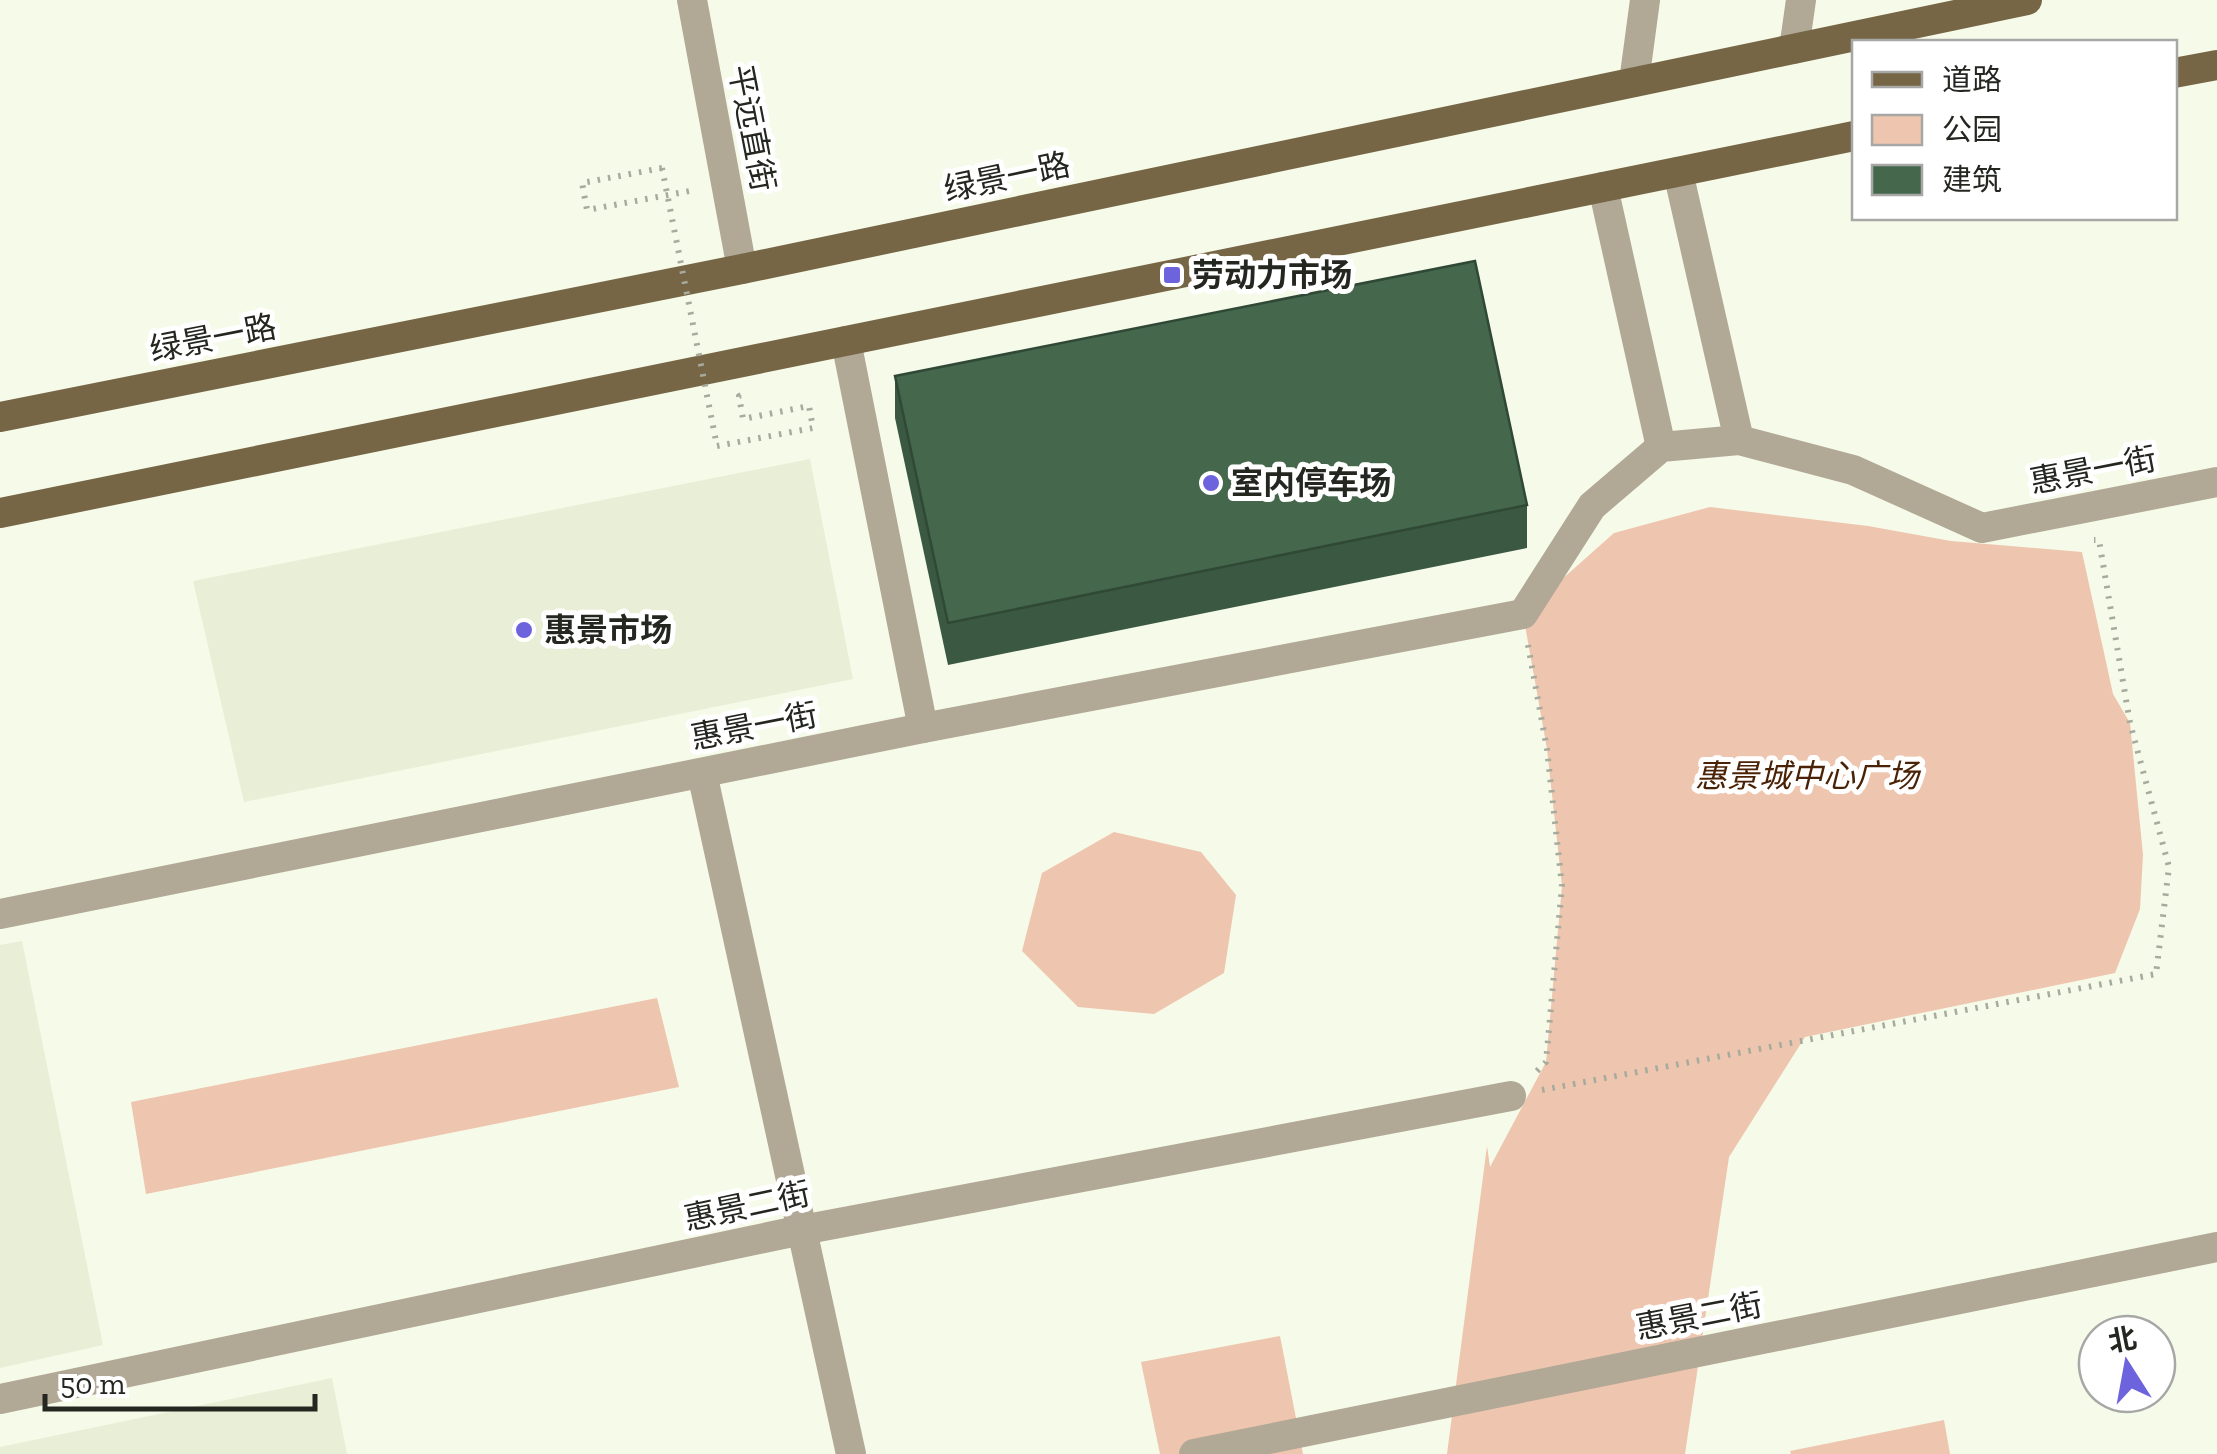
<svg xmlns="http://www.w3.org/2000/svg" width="2217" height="1454" font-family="'Zilla Slab','Noto Sans SC',serif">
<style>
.built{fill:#e9eed6}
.green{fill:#eec5ae}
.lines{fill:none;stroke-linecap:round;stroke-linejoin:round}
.path{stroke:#a7ab9e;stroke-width:6;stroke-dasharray:2.5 8;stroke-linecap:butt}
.minor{stroke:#b1a896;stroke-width:30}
.major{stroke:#766646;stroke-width:30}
.path-bridge{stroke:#a7ab9e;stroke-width:6;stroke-dasharray:2.5 8;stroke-linecap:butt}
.wall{fill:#3b5942}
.building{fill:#45684d;stroke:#304936;stroke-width:2.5}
.poi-dot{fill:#6d63dd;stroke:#fff;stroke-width:4}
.labels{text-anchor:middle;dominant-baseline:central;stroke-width:10;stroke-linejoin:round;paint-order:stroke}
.street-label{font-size:32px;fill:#242620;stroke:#fff}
.poi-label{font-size:32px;font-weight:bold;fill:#242620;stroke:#fff;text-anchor:start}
.park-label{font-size:32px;font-style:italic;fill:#4a2206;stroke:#fff}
</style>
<rect width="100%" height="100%" fill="#f6fae9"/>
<g class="built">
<polygon points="810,459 853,679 244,802 193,581"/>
<polygon points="22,941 103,1345 0,1368 0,945"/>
<polygon points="332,1378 347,1454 0,1454 0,1447"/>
</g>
<g class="green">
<polygon points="1710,507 1868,526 1951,541 2082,552 2113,694 2130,723 2143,855 2140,909 2115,973 1805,1037 1729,1157 1685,1454 1447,1454 1487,1146 1490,1167 1546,1062 1562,886 1547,749 1523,614 1614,533"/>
<polygon points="1114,832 1201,852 1236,895 1224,973 1154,1014 1078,1007 1022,951 1042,873"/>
<polygon points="657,998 679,1087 146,1194 131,1102"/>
<polygon points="1280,1336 1303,1454 1160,1454 1141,1362"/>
<polygon points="1944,1420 1950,1454 1791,1454 1790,1451"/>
</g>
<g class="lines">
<g class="path">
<polyline points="662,168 582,183 587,210 695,190"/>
<polyline points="717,446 813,428 809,406 743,419 739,396 742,395"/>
<polyline points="1528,645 1547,749 1562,886 1546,1062 1534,1074"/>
<polyline points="1542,1090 2156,974 2169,867 2130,723 2099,540 2094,540"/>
</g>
<g class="minor">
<polyline points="692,0 742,269"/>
<polyline points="1794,49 1801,0"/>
<polyline points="1634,82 1645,0"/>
<polyline points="1678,172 1739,440"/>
<polyline points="1603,187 1661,447"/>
<polyline points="846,341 923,728"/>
<polyline points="702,773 851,1454"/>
<polyline points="0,914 923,728 1523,614 1592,506 1661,447 1739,440 1853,470 1982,528 2217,482"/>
<polyline points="0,1399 802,1230 1511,1096"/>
<polyline points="1194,1454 2217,1247"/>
</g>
<g class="major">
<polyline points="2174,73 2217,65"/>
<polyline points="0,417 742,269 2027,0"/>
<polyline points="0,513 1854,136"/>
</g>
<polyline class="path-bridge" points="662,168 717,446"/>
</g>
<polygon class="wall" points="895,376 1527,505 1527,548 948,665 895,418"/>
<polygon class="building" points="1475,261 1527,505 948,623 895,376"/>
<g class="poi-dot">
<rect x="1162" y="265" width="20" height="20" rx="5"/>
<circle cx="1211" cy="483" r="10"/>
<circle cx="524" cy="630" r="10"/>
</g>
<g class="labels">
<g class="street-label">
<text transform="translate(752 128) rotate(79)">平远直街</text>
<text transform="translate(1007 177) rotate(-12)">绿景一路</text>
<text transform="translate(213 338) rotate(-11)">绿景一路</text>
<text transform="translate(2093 470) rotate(-11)">惠景一街</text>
<text transform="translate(754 726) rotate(-11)">惠景一街</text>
<text transform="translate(747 1206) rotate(-12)">惠景二街</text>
<text transform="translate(1699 1316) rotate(-11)">惠景二街</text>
</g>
<g class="poi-label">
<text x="1192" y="275">劳动力市场</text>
<text x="1231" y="483">室内停车场</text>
<text x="544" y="630">惠景市场</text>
</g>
<g class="park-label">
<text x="1807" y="776">惠景城中心广场</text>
</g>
</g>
<rect x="1852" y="40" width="325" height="180" fill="#ffffff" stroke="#a7a8a6" stroke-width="2.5"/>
<rect x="1872" y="72" width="50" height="15" fill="#766646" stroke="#a7a8a6" stroke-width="2.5"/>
<text x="1942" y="90" font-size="30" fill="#242620">道路</text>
<rect x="1872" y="115" width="50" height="30" fill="#eec5ae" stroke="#a7a8a6" stroke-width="2.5"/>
<text x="1942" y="140" font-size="30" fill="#242620">公园</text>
<rect x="1872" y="165" width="50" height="30" fill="#45684d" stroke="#a7a8a6" stroke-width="2.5"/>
<text x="1942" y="190" font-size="30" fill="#242620">建筑</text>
<g transform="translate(2127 1364) rotate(349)"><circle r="48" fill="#ffffff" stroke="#a7a8a6" stroke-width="2.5"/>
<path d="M0-8L18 38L0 25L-18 38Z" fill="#6d63dd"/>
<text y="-15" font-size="28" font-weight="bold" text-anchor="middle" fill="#242620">北</text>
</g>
<path d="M45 1394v15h270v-15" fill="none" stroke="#242620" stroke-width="5"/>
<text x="60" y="1394" font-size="30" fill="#242620" stroke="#ffffff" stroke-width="8" paint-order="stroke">50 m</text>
</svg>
